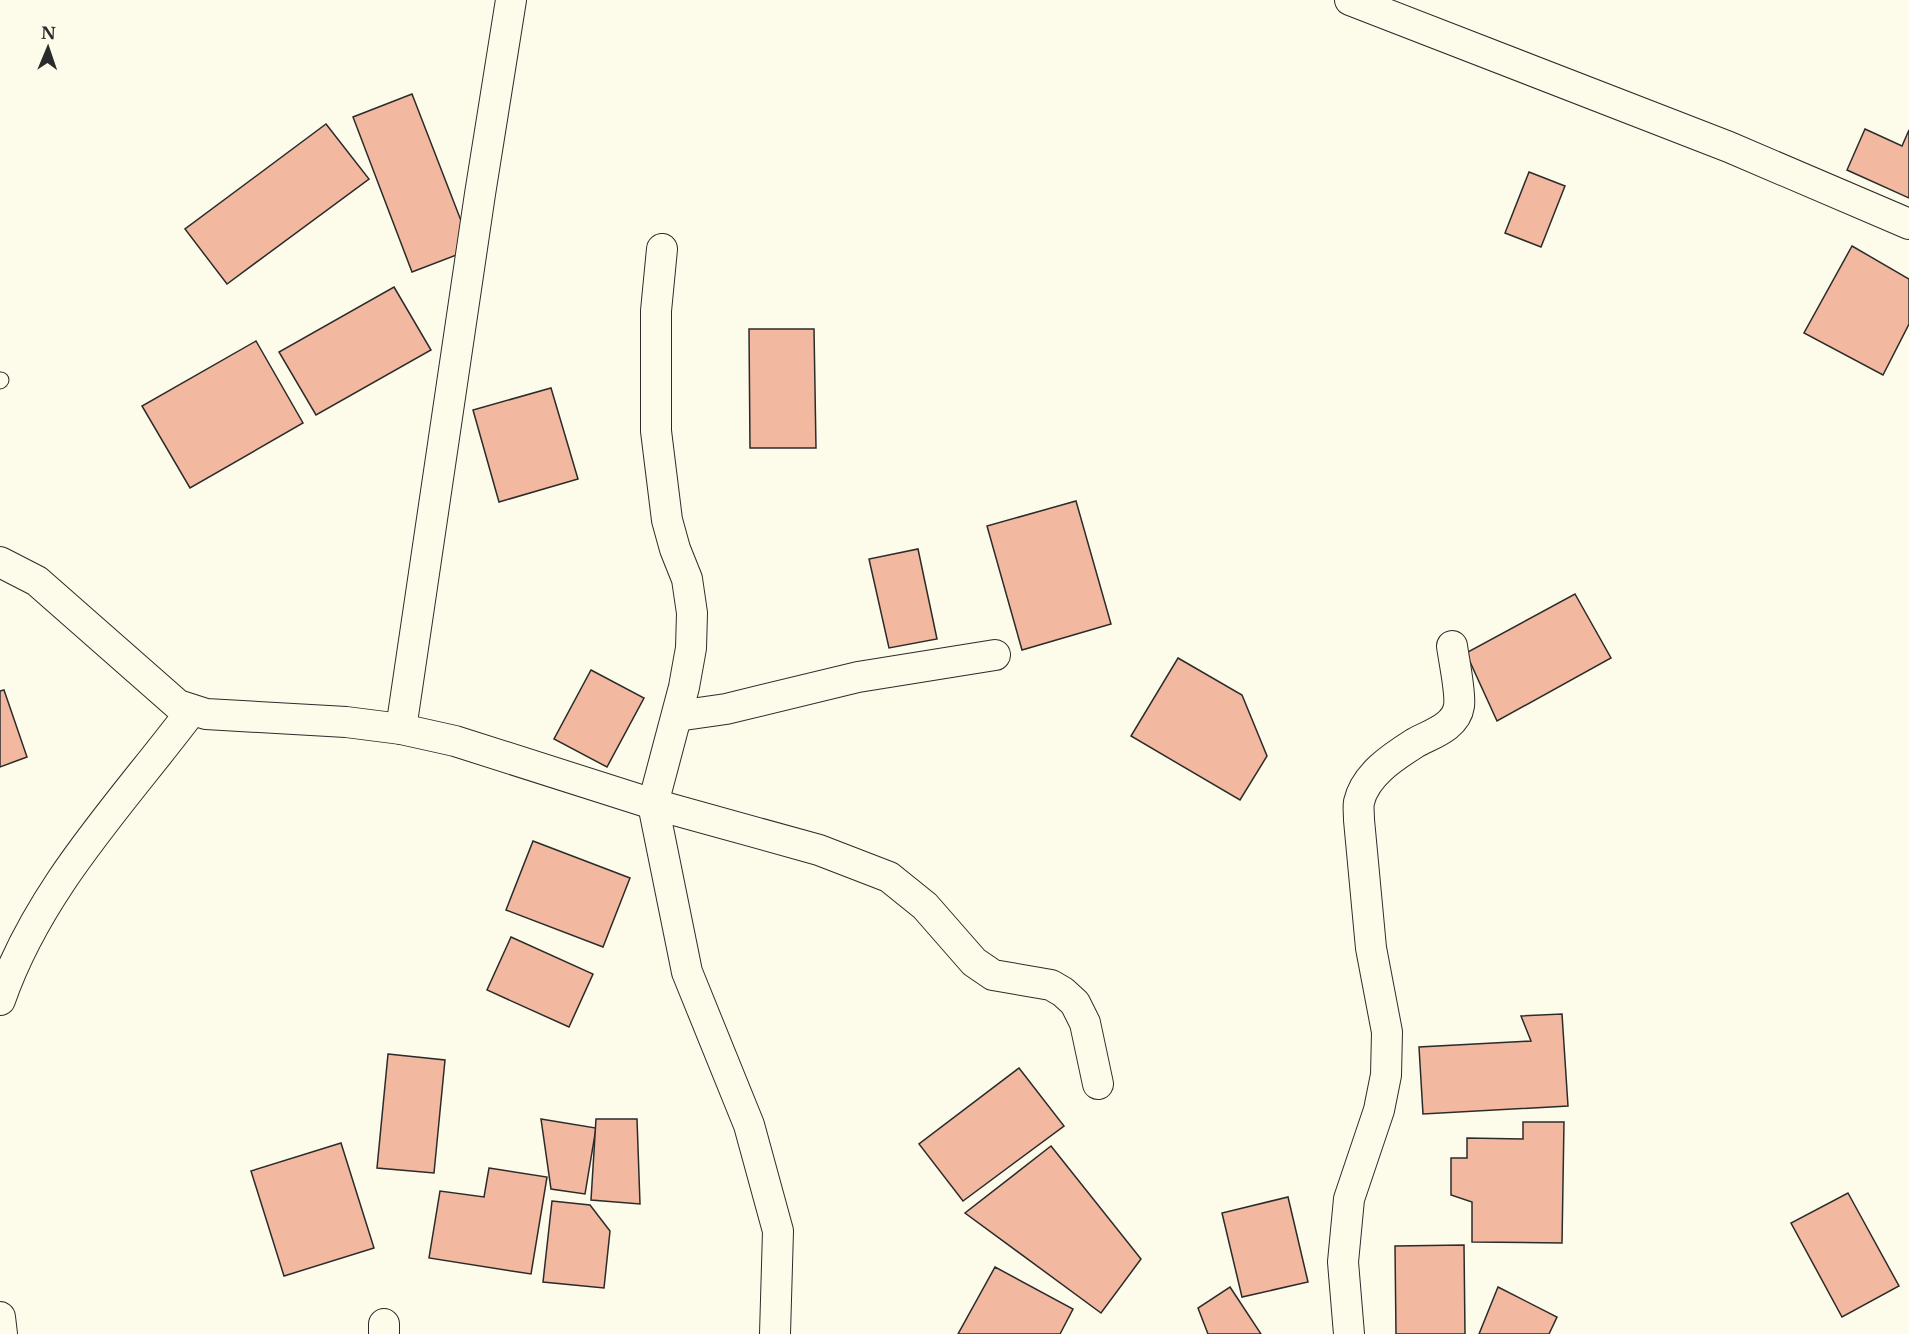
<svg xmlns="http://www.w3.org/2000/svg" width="1909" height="1334" font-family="'Libre Baskerville',serif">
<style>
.building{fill:#f2b8a0;stroke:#2b2b2b;stroke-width:1.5}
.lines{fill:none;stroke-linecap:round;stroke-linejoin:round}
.service-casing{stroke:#2b2b2b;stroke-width:17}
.minor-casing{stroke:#2b2b2b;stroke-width:32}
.service{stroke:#fdfbea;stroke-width:15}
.minor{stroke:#fdfbea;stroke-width:30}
</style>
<rect width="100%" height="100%" fill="#fdfbea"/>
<g class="building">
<polygon points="412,94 472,249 412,272 353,117"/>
<polygon points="326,124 369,179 227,284 185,229"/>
<polygon points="1865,129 1902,146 1909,130 1909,198 1847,170"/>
<polygon points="1529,172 1565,186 1541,247 1505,233"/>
<polygon points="1852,246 1909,279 1909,324 1883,375 1804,333"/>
<polygon points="394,287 431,350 316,415 279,352"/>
<polygon points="749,329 814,329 816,448 750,448"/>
<polygon points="256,341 303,423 190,488 142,406"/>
<polygon points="551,388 578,479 499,502 473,410"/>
<polygon points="1076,501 1111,624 1022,650 987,526"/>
<polygon points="918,549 937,639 889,648 869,559"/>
<polygon points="1575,594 1611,658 1497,721 1466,653"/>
<polygon points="1178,658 1242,695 1267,756 1240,800 1131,736"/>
<polygon points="591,670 644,698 607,767 554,739"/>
<polygon points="4,690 27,757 0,767 0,691"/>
<polygon points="533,841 630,878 603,947 506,910"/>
<polygon points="511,937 593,974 569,1027 487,990"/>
<polygon points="1562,1014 1568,1106 1423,1114 1419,1047 1531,1041 1521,1016"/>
<polygon points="388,1054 445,1060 434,1173 377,1168"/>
<polygon points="1019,1068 1064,1126 963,1201 919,1144"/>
<polygon points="541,1119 596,1128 585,1194 551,1189"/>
<polygon points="596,1119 637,1119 640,1204 591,1200"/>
<polygon points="1523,1122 1564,1122 1562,1243 1472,1242 1472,1202 1451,1195 1451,1158 1467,1158 1467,1138 1523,1139"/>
<polygon points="341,1143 374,1248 284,1276 251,1171"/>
<polygon points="1051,1146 1141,1259 1101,1313 965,1213"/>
<polygon points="489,1168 547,1177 531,1274 429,1258 440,1191 484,1197"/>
<polygon points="1848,1193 1899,1286 1842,1317 1791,1223"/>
<polygon points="1288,1197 1308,1282 1242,1297 1222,1213"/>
<polygon points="552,1201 590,1205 610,1231 604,1288 543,1282"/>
<polygon points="1464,1245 1465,1334 1396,1334 1395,1246"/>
<polygon points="995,1267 1073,1309 1060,1334 958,1334"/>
<polygon points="1230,1287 1261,1334 1208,1334 1198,1308"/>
<polygon points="1498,1287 1557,1317 1549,1334 1479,1334"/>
</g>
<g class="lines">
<g class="service-casing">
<polyline id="service" points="0,381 1,380"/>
</g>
<g class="minor-casing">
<g id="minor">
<polyline points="1350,0 1729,147 1909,224"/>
<polyline points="662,249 656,311 656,431 667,520 675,549 687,579 692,613 691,648 684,687 653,804 687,972 749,1125 778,1231 775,1334"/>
<polyline points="0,562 37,581 178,705 206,714 346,722 401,729 455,741 653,804 819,850 889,877 925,906 974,962 993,975 1051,985 1063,992 1075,1003 1085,1023 1098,1084"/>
<polyline points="677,716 726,709 858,677 995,655"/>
<polyline points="401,729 480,194 511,0"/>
<path d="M0,1000C39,888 122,803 192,710"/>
<polyline points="0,1317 2,1334"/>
<polyline points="384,1334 384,1324"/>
<path d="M1349,1334L1343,1262L1349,1199L1379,1110L1386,1075L1387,1032L1371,948L1359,820C1359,814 1358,807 1359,802C1365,775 1393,757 1415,743C1431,734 1456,727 1459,706C1461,693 1454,661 1452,646"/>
</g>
</g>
<use href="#service" class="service"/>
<use href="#minor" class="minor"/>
</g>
<g transform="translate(48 48) rotate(2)" stroke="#fdfbea" stroke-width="4.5" paint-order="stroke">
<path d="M0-4.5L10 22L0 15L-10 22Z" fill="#2b2b2b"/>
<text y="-9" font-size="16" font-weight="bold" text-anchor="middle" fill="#2b2b2b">N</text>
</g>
</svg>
